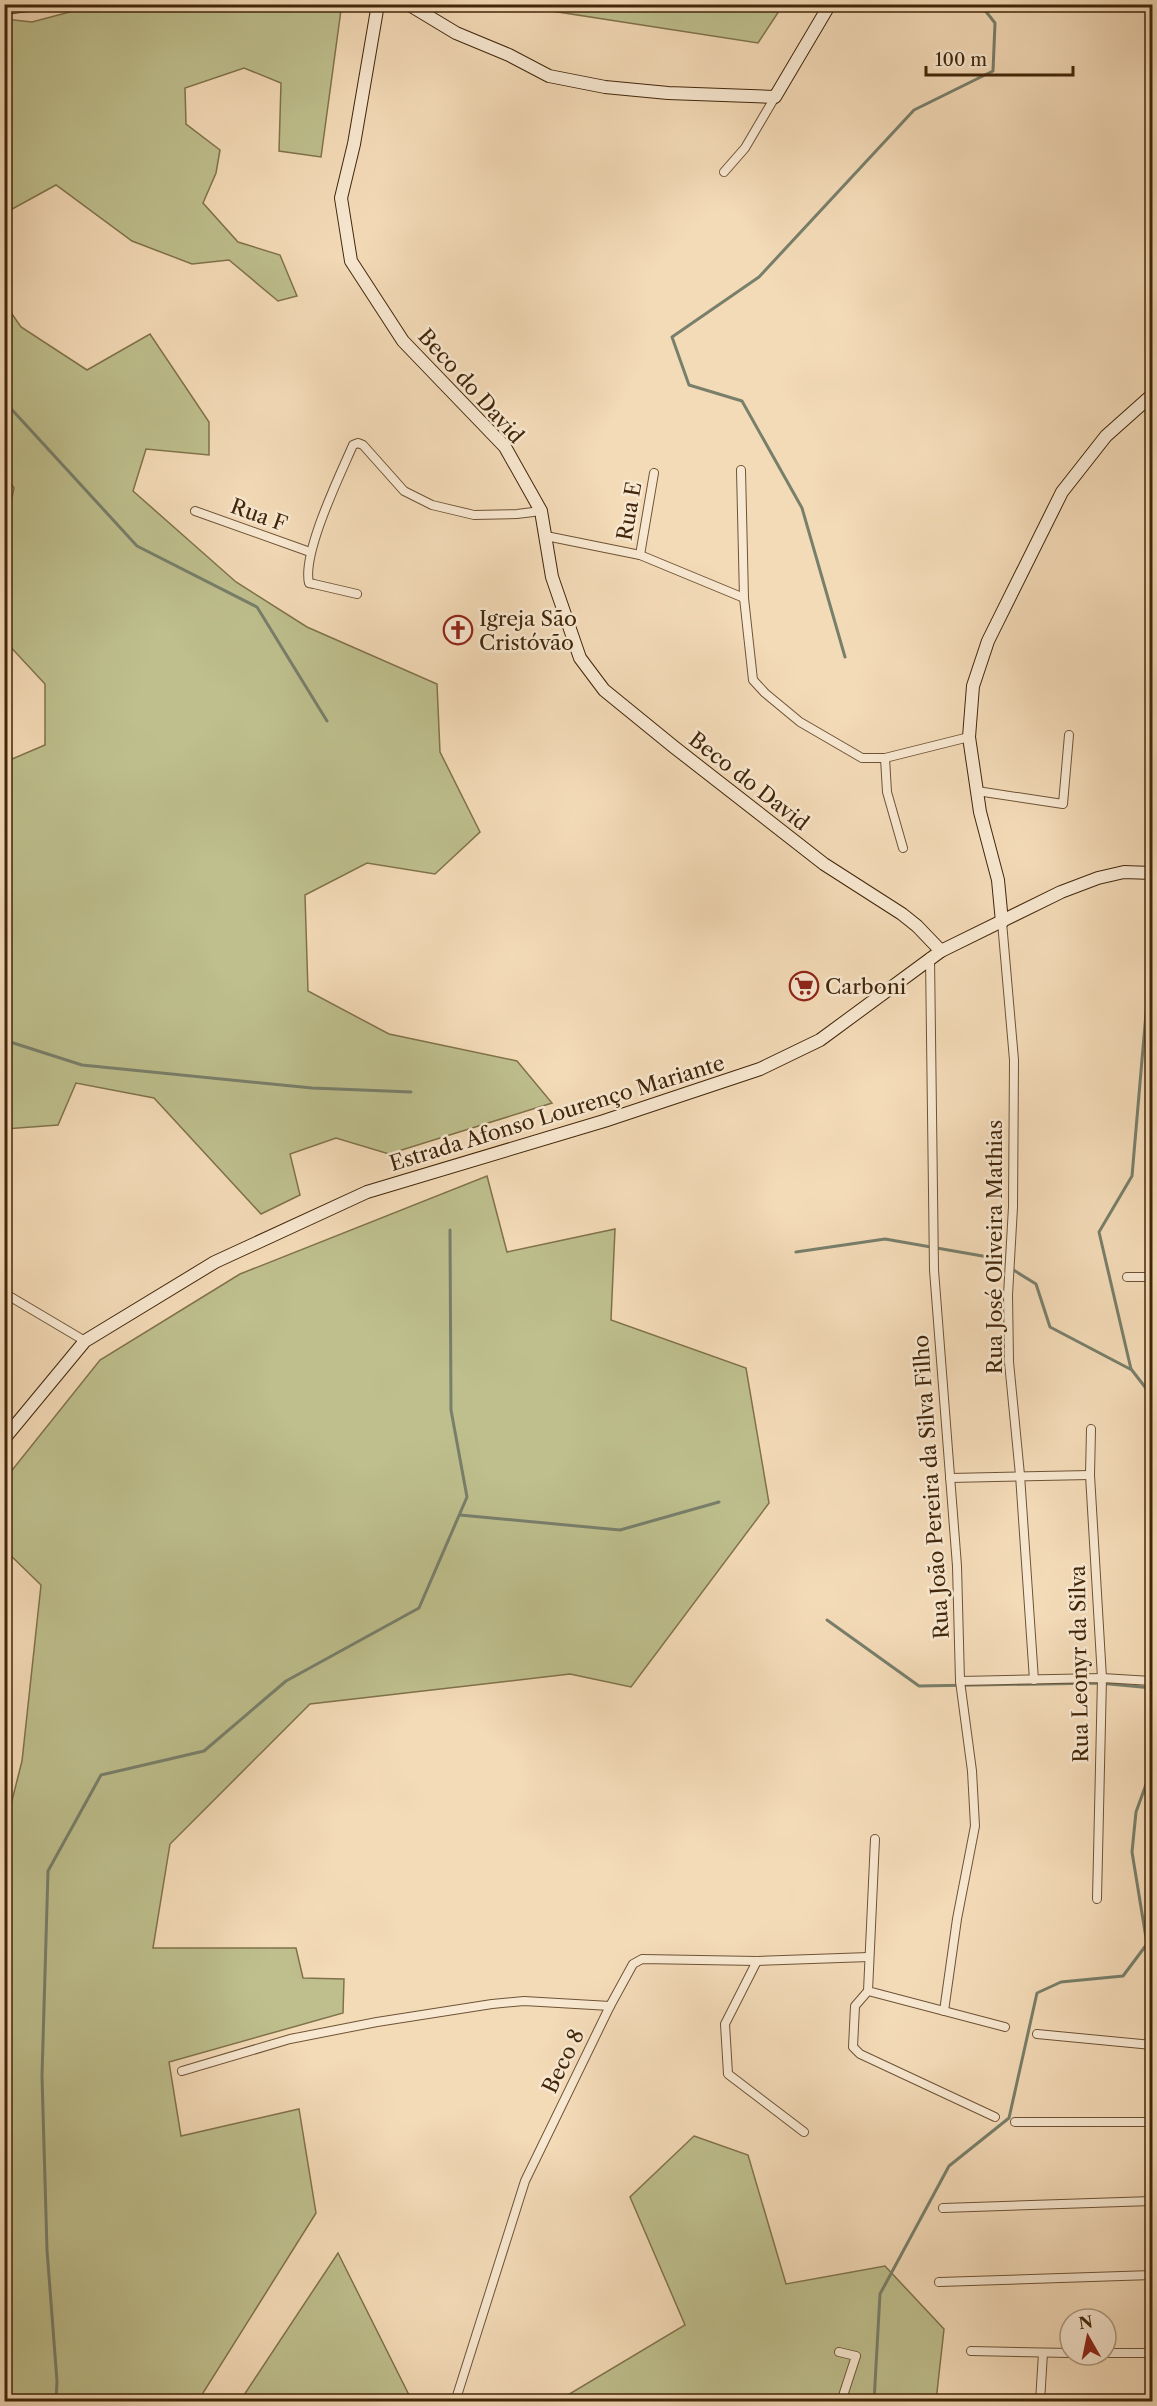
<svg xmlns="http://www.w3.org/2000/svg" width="1157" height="2406" font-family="'Libre Caslon Text',serif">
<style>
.green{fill:#bebf8d;stroke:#80724b;stroke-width:1.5}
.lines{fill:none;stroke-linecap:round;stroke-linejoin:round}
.stream{stroke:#787f6b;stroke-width:3}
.street-casing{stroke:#6e5335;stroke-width:10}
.secondary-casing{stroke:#412609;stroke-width:14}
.street{stroke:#f8e8d1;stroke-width:8}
.secondary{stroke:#f8e8d1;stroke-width:12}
.labels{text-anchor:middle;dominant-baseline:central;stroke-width:5;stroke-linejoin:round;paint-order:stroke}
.street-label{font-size:21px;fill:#412609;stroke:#f8e8d1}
.poi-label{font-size:21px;fill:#412609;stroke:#f8e8d1;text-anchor:start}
</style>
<rect width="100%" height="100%" fill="#f4dbb8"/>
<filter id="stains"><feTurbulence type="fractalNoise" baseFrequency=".00333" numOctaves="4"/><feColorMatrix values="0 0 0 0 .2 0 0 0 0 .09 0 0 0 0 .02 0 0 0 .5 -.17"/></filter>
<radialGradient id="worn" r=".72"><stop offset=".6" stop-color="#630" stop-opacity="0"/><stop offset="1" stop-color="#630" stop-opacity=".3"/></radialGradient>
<g class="green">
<polygon points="96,5 337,5 341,10 321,157 279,151 281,83 244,68 185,88 186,124 220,150 216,173 203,203 238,242 280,255 297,296 278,301 229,260 192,264 132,241 56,185 5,213 5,19 32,22"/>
<polygon points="513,5 513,4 783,5 758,43"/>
<polygon points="5,304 21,327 87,370 150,334 209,422 209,455 146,449 133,491 236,582 307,627 437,684 440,752 480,832 435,874 367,863 305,895 308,991 389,1034 517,1061 552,1103 389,1154 336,1138 290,1154 300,1195 261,1214 154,1098 76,1083 58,1125 5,1129 5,762 45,745 45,684 5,641 5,531 14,488 5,475"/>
<polygon points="487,1176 507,1252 615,1229 611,1320 746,1368 769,1503 631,1687 570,1674 310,1704 170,1844 153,1948 296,1948 303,1978 344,1979 343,2013 169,2062 181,2136 299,2109 316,2213 198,2401 5,2401 5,1828 22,1761 41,1585 5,1550 5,1479 100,1360 240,1274"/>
<polygon points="694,2136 748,2155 786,2284 885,2266 944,2329 936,2401 556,2402 685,2325 630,2197"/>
<polygon points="338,2253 412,2401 240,2401"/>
</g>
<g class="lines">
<g class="stream">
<polyline points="4,401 137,546 257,607 327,721"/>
<polyline points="845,657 802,508 742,401 689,385 672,337 759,277 914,110 993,71 995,23 980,4"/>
<polyline points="1151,955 1132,1176 1099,1232 1131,1369 1152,1396"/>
<polyline points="4,1040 82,1065 312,1088 411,1092"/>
<polyline points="796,1252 885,1239 994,1258 1036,1284 1050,1327 1130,1369"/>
<polyline points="460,1515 620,1530 719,1502"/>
<polyline points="827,1620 919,1686 1099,1683 1152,1688"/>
<polyline points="56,2402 57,2381 47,2250 42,2076 48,1871 101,1775 204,1751 286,1681 419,1608 467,1497 451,1410 450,1230"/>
<polyline points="874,2402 880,2294 949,2166 1009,2118 1037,1993 1061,1982 1123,1976 1147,1944 1132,1852 1136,1812 1152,1768"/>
</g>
<g class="street-casing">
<g id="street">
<polyline points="724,172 745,148 775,97"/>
<polyline points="741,470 744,598 753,680 765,693 800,722 862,758 885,758 969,737"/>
<polyline points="195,511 310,552"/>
<polyline points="546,536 640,555 744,598"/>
<polyline points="640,555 654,473"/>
<path d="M357,594L314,584L309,583C302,553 340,475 353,445L358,443L363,445L404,491L432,505L474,515L517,514L541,511"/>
<polyline points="885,758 887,792 903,848"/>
<polyline points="977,791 1063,804 1069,735"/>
<polyline points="1002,922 1014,1060 1013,1207 1008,1295 1009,1362 1020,1475 1034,1680"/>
<polyline points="930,957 934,1270 957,1566 960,1681 972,1771 975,1826 957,1919 944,2011"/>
<polyline points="1127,1277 1152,1277"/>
<polyline points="4,1293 85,1341"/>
<polyline points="1091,1429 1090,1475 1102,1678 1097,1899"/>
<polyline points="950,1478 1090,1475"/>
<polyline points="960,1681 1102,1678 1152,1681"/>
<polyline points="875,1839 868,1991 1005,2027"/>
<polyline points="757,1961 725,2024 728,2074 804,2132"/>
<polyline points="868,1991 855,2006 853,2047 860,2054 995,2117"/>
<polyline points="1037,2034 1152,2045"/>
<polyline points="182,2071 290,2039 377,2022 492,2004 524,2001 610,2006"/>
<polyline points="1015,2122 1152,2122"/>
<polyline points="943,2208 1152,2201"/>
<polyline points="939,2282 1152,2275"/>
<polyline points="971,2351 1070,2353"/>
<polyline points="839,2352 856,2356 841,2402"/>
<polyline points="1106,2353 1152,2353"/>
<polyline points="455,2402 525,2181 610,2006 633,1964 642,1959 757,1961 869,1957"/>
<polyline points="1040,2402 1043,2353"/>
</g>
</g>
<g class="secondary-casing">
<g id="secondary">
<polyline points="378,4 354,144 341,198 351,261 403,341 505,447 541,511 552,577 580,658 604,690 674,747 824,864 902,914 917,926 941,951"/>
<polyline points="408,4 456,33 509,55 549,76 605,87 668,93 775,97 830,4"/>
<polyline points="4,8 36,4"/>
<polyline points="1002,922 998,880 980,812 969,737 973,686 988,641 1062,492 1106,436 1152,395"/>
<polyline points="4,1439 85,1341 215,1262 367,1192 604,1121 760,1069 820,1040 941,951 1061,892 1098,878 1124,872 1152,873"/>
</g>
</g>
<use href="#street" class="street"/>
<use href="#secondary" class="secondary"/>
</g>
<defs>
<g id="church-ring" transform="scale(1.5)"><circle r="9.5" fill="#f8e8d1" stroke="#8f2418" stroke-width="1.5"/><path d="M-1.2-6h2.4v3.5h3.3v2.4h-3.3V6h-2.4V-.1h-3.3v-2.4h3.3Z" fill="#8f2418"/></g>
<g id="supermarket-ring" transform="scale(1.5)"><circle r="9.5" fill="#f8e8d1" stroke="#8f2418" stroke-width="1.5"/><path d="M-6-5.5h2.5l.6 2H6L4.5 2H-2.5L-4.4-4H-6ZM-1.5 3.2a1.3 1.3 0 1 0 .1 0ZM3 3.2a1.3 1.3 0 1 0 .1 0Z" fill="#8f2418"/></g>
</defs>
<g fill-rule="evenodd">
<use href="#church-ring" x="458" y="630"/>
<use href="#supermarket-ring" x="804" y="986"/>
</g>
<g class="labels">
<g class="street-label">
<text transform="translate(471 386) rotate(48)">Beco do David</text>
<text transform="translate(629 511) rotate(-80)">Rua E</text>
<text transform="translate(259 515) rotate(20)">Rua F</text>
<text transform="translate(749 781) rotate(38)">Beco do David</text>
<text transform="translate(557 1113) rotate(-17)">Estrada Afonso Lourenço Mariante</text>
<text transform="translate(994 1247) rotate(-90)">Rua José Oliveira Mathias</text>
<text transform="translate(931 1487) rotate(-94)">Rua João Pereira da Silva Filho</text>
<text transform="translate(1079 1664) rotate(-91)">Rua Leonyr da Silva</text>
<text transform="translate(563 2061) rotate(-64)">Beco 8</text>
</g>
<g class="poi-label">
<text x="479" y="618">Igreja São<tspan x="479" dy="24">Cristóvão</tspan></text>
<text x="825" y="986">Carboni</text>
</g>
</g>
<rect width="1157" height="2406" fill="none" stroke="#f4dbb8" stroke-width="24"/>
<rect x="6" y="6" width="1145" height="2394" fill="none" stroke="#412609" stroke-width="3"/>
<rect x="12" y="12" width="1133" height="2382" fill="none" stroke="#412609" stroke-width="1.5"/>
<g transform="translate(1088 2337) rotate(351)"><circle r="28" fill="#f8e8d1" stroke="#af9a81" stroke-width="1.5"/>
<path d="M0-4.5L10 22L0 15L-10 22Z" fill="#8f2418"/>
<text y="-9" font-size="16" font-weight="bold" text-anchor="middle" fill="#412609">N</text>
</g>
<path d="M926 66v9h147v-9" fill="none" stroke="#412609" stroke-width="3"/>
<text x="935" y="66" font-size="18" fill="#412609" stroke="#f8e8d1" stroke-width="4.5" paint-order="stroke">100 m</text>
<rect width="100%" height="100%" filter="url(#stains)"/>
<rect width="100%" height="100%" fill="url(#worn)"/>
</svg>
